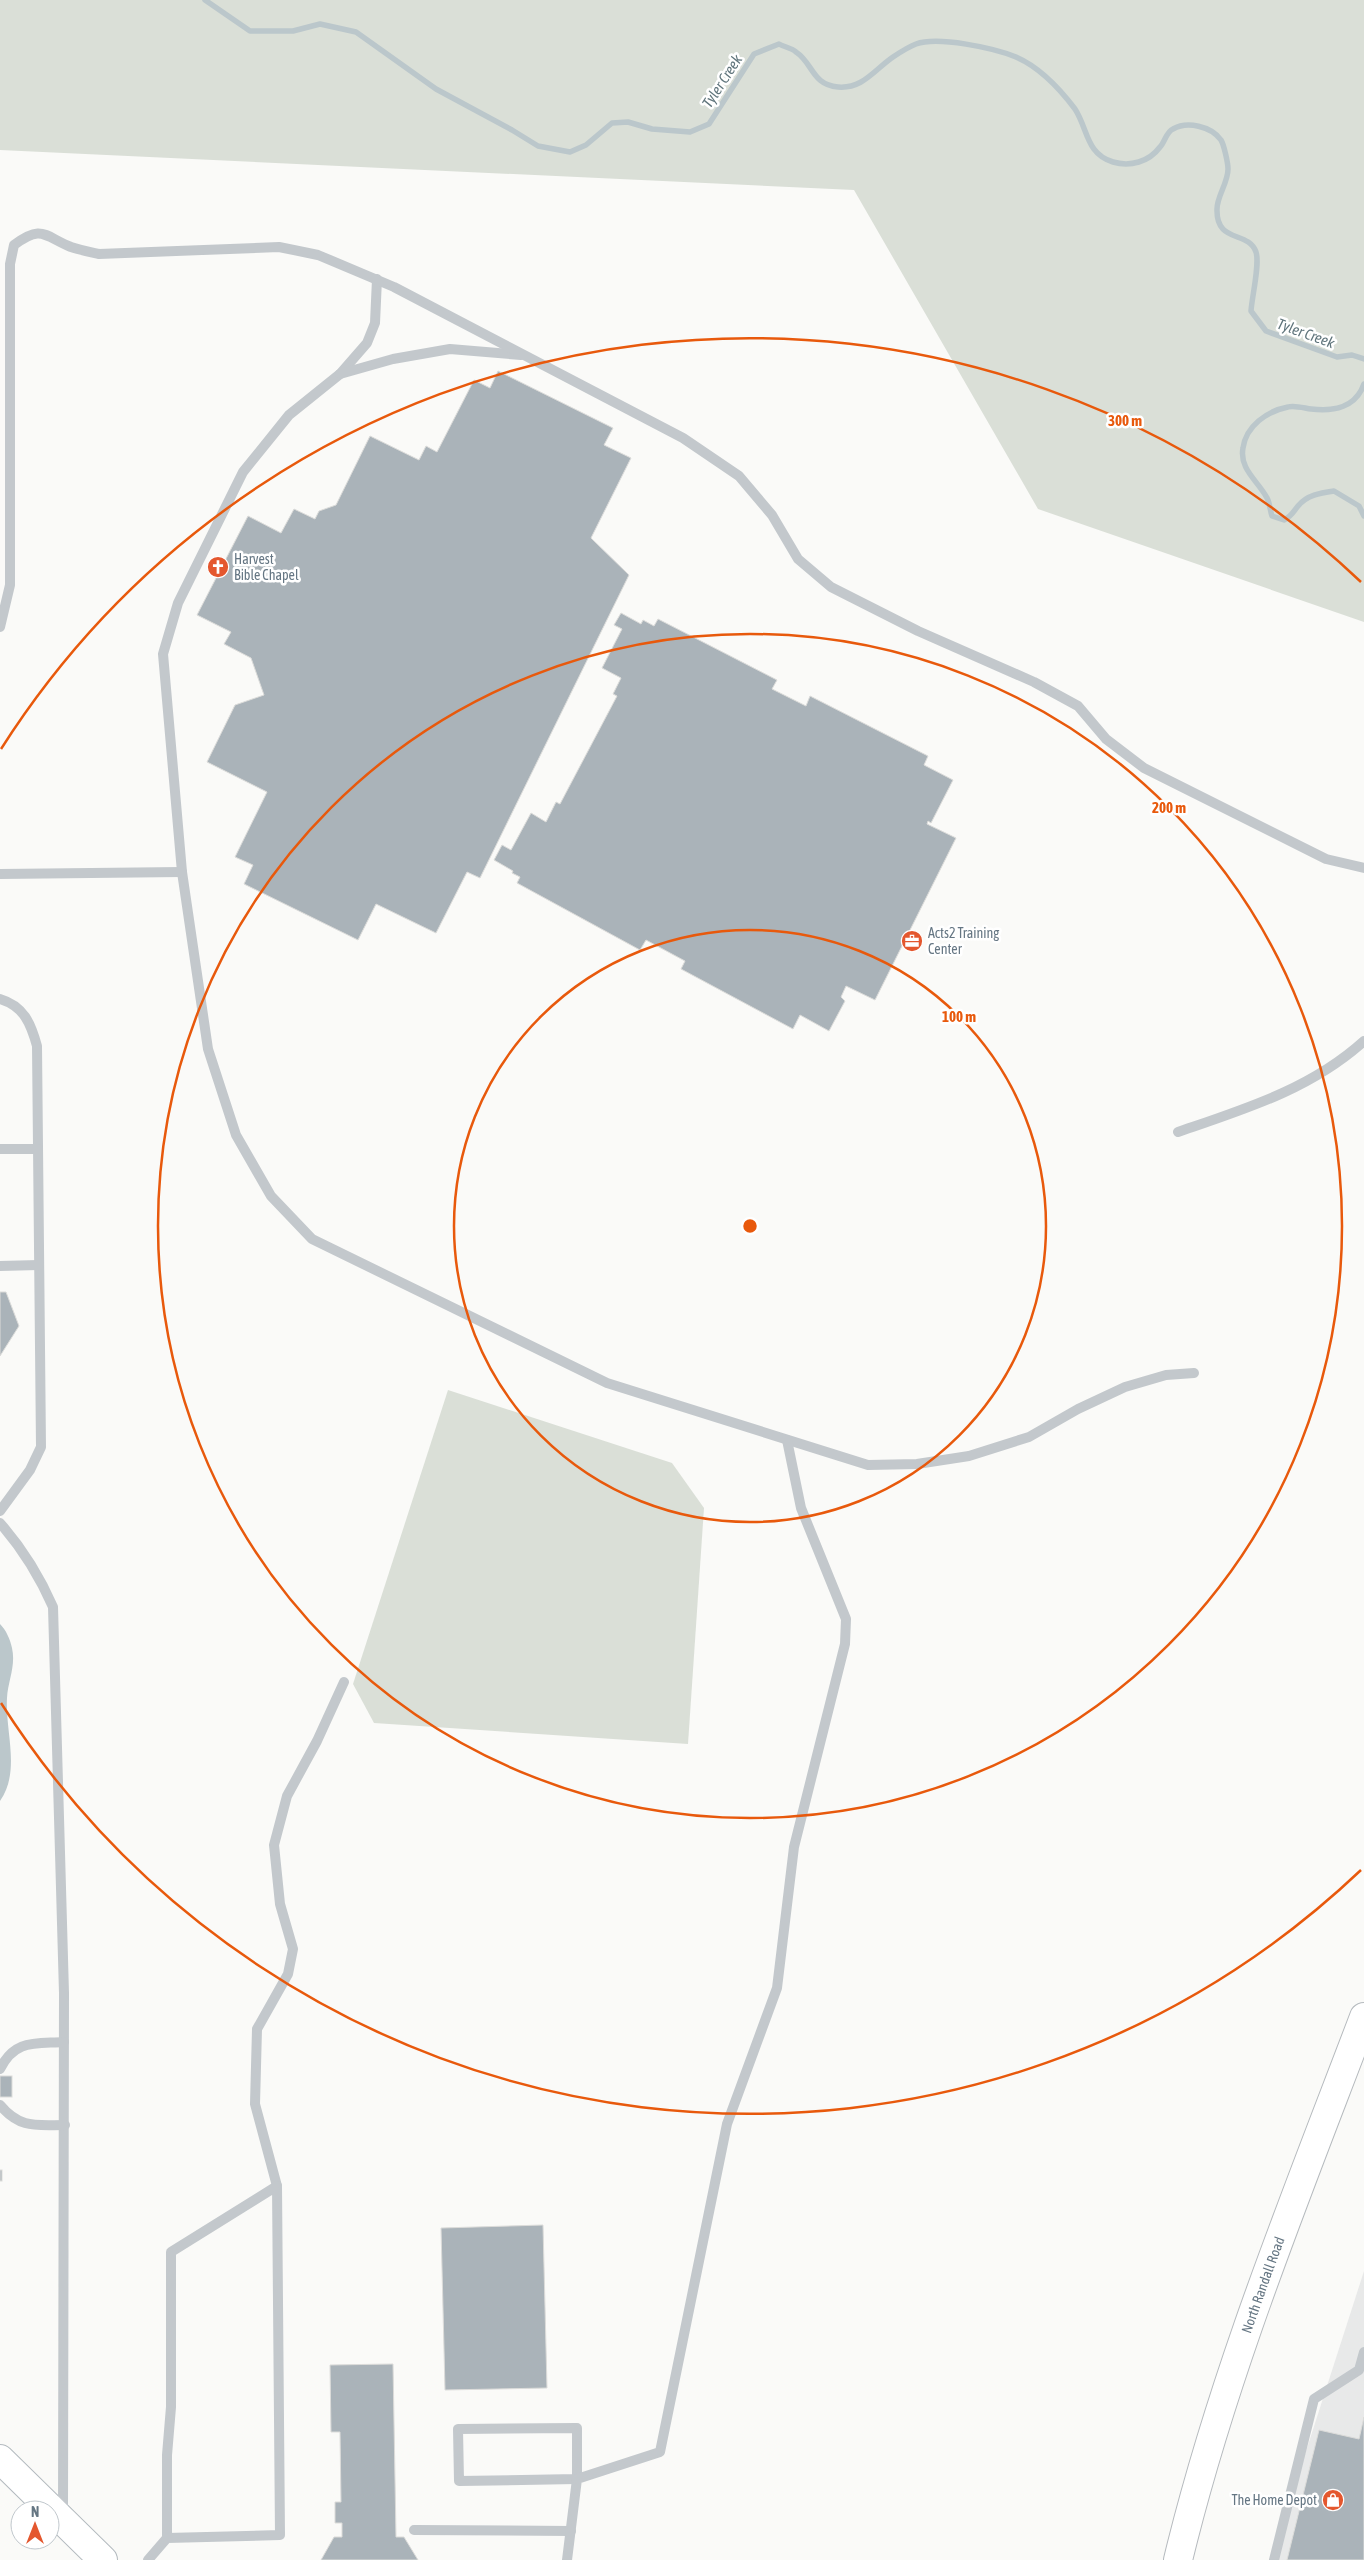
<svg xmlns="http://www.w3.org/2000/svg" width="1364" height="2560" font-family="'Asap Condensed',sans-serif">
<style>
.built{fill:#e8e9e9}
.green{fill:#dadfd7}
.water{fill:#bbc7cb}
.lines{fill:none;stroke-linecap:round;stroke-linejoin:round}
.stream{stroke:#bbc7cb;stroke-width:5.5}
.building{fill:#aab3b9;stroke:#dcdcda}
.secondary-casing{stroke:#b3babf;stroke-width:30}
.primary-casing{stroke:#b5babe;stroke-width:30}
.lane{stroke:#c3c8cc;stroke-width:10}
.secondary{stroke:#fff;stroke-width:28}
.primary{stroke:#fff;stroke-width:28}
.ring{fill:none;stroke:#e8590c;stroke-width:2.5}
.labels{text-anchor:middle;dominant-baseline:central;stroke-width:5;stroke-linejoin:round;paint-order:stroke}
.poi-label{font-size:14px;fill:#657683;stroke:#fff;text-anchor:start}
.street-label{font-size:14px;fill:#657683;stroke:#fff}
.water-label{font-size:15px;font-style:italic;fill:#60757c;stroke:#fff}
.centre{fill:#e8590c;stroke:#fff;stroke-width:2.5}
.ring-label{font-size:15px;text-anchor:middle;font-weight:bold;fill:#e8590c;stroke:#fff;stroke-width:5;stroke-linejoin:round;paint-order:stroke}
</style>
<rect width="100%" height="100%" fill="#fafaf8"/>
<polygon class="built" points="1364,2271 1364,2560 1271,2560"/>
<g class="green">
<polygon points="0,0 1364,0 1364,622 1038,509 854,190 0,150"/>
<polygon points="448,1390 672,1463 704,1508 688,1744 374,1723 353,1684"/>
</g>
<path class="water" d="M0,1624C6,1630 10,1639 12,1648C16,1666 8,1681 7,1698C5,1732 21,1771 0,1801Z"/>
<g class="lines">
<g class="stream">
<path d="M205,0L250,31H293L320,24L356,32L436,89L512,130L538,146L570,152L586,145L612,123L628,122L652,129L690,132L709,124L754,54L779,44C784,47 792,48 796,52C813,63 812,85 838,87C863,89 874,70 893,57C899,53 908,47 916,44C938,36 994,48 1016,57C1039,67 1060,89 1075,109C1088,129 1086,154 1113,162C1130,167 1149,162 1160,147C1165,142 1166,132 1173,129C1187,121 1211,126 1221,140C1224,145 1228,163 1228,169C1228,183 1217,196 1217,209C1216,244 1248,230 1256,252C1260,264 1252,296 1251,311L1266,331L1337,357L1352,355L1364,359"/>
<path d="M1364,384C1356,407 1334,412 1311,409C1304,408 1294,405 1288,407C1267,411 1246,426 1243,448C1239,469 1258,481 1267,498C1270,503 1270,511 1272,516L1284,520C1292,516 1293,512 1298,506C1307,495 1320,493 1334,491L1359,506L1364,516"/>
</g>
</g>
<g class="building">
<polygon points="498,371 613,428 604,445 631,458 591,538 629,575 480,878 467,872 436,933 376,904 358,940 244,884 253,865 235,857 267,792 207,762 235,705 264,695 251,658 224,644 231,632 197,615 248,516 281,533 294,509 315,519 319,511 336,505 370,436 419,460 426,446 437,452 474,380 490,388"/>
<polygon points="621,613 641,624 643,620 654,626 658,619 777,680 772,689 806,706 810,696 928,756 924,765 953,780 931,823 928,821 927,824 956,838 875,1000 846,986 841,997 845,1001 829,1031 800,1015 793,1029 681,969 685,961 646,940 640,950 517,883 520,877 512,873 513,871 494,860 502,845 511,850 531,813 546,822 556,802 560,804 617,696 613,694 621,678 602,668 622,629 614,625"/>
<polygon points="0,1292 6,1292 19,1326 0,1356"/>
<rect x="0" y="2076" width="12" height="21"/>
<rect x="0" y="2170" width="2" height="11"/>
<polygon points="543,2225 547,2388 445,2390 441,2228"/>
<polygon points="393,2364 396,2537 404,2537 418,2560 321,2560 334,2537 342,2537 342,2523 335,2523 335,2502 341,2502 340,2432 331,2432 330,2365"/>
<polygon points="1364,2417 1364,2560 1287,2560 1319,2430 1359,2439"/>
</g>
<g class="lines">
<g class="secondary-casing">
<polyline id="secondary" points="0,2459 103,2560"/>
</g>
<g class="primary-casing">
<g id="primary">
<path id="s1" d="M1178,2560C1223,2374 1296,2196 1364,2017"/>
</g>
</g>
<g class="lane">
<polyline points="377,279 375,323 367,343 340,374 289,415 243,472 178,603 163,654 182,872 208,1049 236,1135 271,1196 312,1239 607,1383 868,1465 917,1464 969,1456 1029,1437 1078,1409 1125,1387 1166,1375 1194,1373"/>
<polyline points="340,374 393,359 450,349 521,355"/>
<path d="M0,627L10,585V264L14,245C42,224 44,236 71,247C80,250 90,252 99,254L279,247L318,255L394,287L683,438L739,476L772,515L798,559L831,587L918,631L1034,682L1078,706L1106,739L1144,768L1326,859L1364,868"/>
<polyline points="0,874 182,872"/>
<path d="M0,999C24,1006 31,1024 37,1046L41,1447L30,1470L0,1511"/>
<path d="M1178,1132C1245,1109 1311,1089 1364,1041"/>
<polyline points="0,1149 38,1149"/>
<polyline points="0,1266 39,1265"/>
<path d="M0,1523C23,1549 39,1575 53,1607L64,1993L63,2515"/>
<path d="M0,2069C15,2039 35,2044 64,2042"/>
<path d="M0,2105C20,2129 36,2125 65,2125"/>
<polyline points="277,2186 255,2104 257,2029 288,1974 293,1949 280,1904 274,1845 287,1796 317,1741 344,1682"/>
<polygon points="577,2428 577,2479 459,2481 458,2429"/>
<polyline points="414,2530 571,2531"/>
<polyline points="148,2560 167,2538 167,2455 171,2407 171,2252 277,2186 280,2535 167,2538"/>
<polyline points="567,2560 577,2479 660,2452 727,2124 777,1988 794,1847 845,1644 846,1619 801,1508 787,1440"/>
<polyline points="1274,2560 1314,2399 1359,2370 1364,2352"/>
</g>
<use href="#secondary" class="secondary"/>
<use href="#primary" class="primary"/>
</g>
<g class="ring">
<circle cx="750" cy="1226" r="296"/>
<circle cx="750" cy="1226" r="592"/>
<path d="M1361 1870A888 888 0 0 1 1 1703M1 749A888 888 0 0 1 1361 582"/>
</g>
<defs>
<g id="church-disc" transform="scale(1.125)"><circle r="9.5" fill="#e4572e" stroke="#fff"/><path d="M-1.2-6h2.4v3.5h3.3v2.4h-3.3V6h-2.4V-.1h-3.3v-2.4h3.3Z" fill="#fff"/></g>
<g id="office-disc" transform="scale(1.125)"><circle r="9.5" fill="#e4572e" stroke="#fff"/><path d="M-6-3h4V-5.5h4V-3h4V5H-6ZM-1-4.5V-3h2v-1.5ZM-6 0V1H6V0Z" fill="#fff"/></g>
<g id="shop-disc" transform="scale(1.125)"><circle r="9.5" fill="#e4572e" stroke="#fff"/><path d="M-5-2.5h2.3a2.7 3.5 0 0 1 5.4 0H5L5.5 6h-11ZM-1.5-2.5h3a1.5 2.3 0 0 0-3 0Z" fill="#fff"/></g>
</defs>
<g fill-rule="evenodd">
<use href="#church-disc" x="218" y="567"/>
<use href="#office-disc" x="912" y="941"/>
<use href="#shop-disc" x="1333" y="2500"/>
</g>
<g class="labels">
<g class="poi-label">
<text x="234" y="559">Harvest<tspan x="234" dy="16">Bible Chapel</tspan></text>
<text x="928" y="933">Acts2 Training<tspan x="928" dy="16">Center</tspan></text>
<text x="1317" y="2500" text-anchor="end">The Home Depot</text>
</g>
<g class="street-label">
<text stroke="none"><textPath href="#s1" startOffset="288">North Randall Road</textPath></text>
</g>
<g class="water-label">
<text transform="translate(722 81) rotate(-57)">Tyler Creek</text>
<text transform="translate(1306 333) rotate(20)">Tyler Creek</text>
</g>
</g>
<circle cx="750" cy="1226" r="8" class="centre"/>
<g class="ring-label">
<text x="1125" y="426">300 m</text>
<text x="1169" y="813">200 m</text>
<text x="959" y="1022">100 m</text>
</g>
<g transform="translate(35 2525)"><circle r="24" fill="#ffffff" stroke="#c1c8cd"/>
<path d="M0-4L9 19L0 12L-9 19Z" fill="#e4572e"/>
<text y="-8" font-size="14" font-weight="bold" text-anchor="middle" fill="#657683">N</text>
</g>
</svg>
